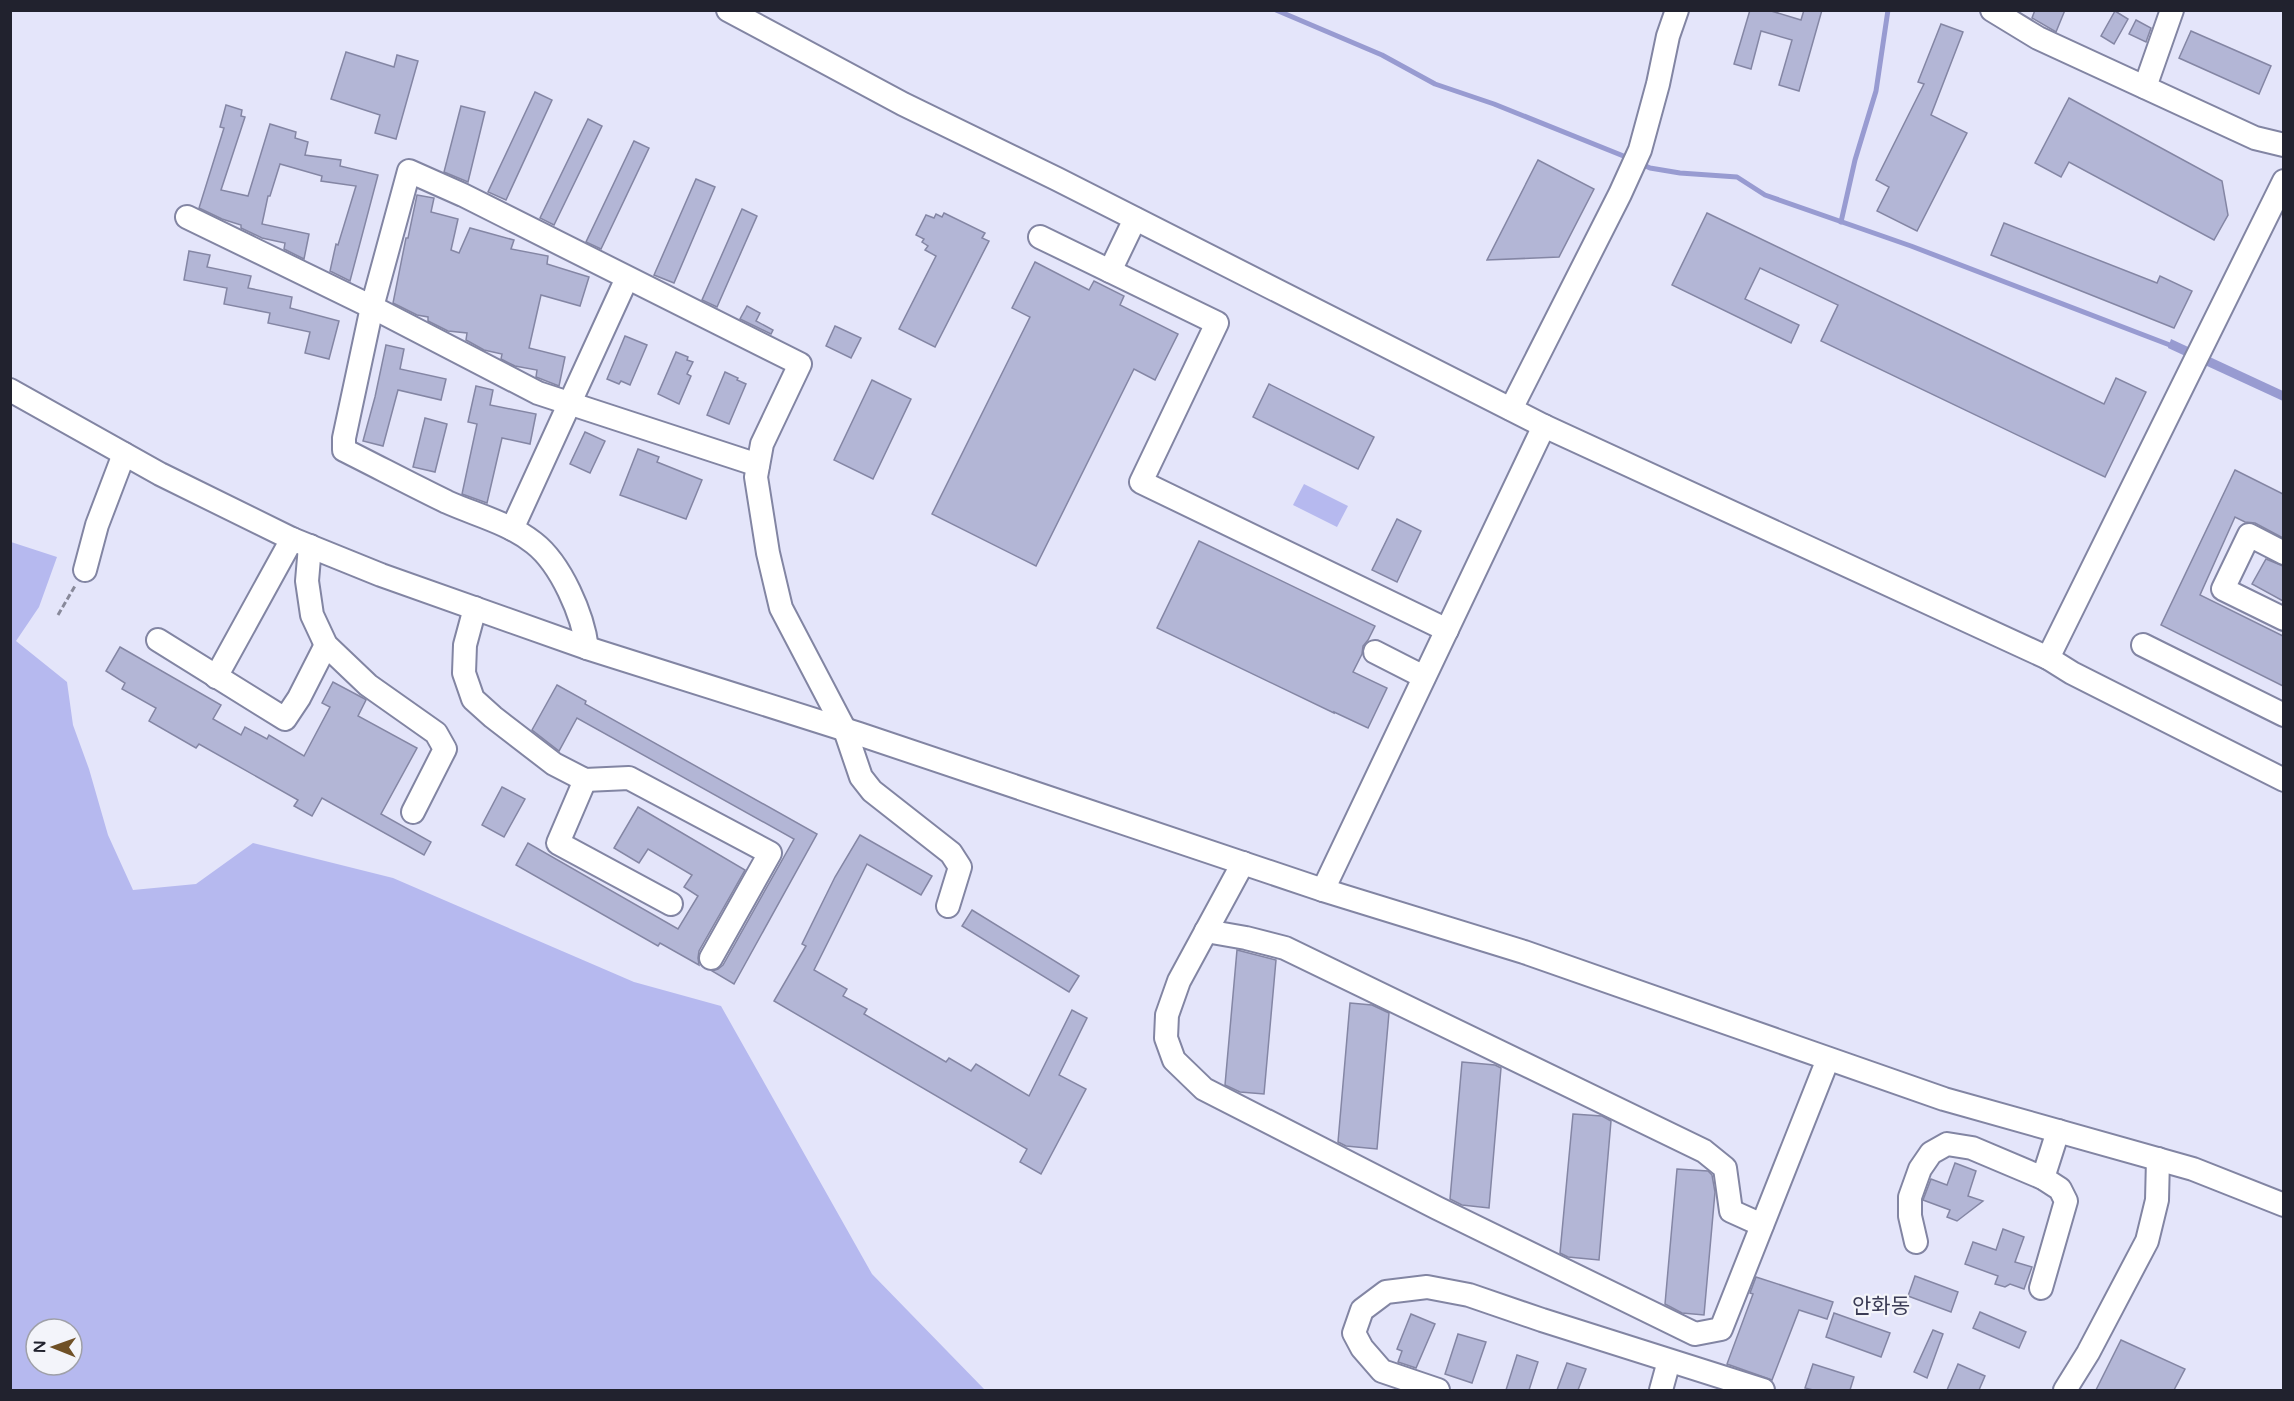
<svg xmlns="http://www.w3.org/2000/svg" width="2294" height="1401" font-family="'Varela Round','Noto Sans KR',sans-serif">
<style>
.green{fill:#b6b9ef;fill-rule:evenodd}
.water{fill:#989bd1}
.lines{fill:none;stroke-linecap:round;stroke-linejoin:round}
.stream{stroke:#989bd1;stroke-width:5}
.building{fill:#b3b6d6;stroke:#8486a4;stroke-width:1.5}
.minor-casing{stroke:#8285a3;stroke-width:26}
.path{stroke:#88899a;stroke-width:3;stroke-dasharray:6 3;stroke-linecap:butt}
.minor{stroke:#fff;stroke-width:22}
.labels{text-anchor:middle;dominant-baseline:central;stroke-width:4.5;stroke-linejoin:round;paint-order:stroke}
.quarter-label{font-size:21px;fill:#3a3b55;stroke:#f3f4fa}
</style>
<rect width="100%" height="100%" fill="#e4e5fa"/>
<g class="green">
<polygon points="1304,484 1348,506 1337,527 1293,505"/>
<path d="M11,542L57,557L39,607L16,641L67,682L73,725L89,769L108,835L133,890L196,884L253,843L393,878L634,982L721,1006L872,1274L985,1390H11ZM36,1329H72V1365H36Z"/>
</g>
<polygon class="water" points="2171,339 2283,391 2283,401 2168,348"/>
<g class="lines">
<g class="stream">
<polyline points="1276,10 1382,55 1435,84 1494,104 1631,159"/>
<polyline points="1639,163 1650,168 1680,173 1737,177 1765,195 1911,246 2175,347"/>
<polyline points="1841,222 1855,160 1876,91 1888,10"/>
</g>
</g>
<g class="building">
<polygon points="1750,10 1768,10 1801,20 1804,10 1822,10 1799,91 1779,85 1792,40 1761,31 1751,69 1734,64"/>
<polygon points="2035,10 2065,10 2056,32 2032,18"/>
<polygon points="2115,11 2128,19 2114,44 2101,36"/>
<polygon points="2136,20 2151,28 2146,42 2129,34"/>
<polygon points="1941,24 1963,32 1931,115 1967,133 1917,231 1877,211 1889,187 1876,180 1924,84 1918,82"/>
<polygon points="2191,31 2271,66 2259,94 2179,58"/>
<polygon points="346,52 394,67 397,55 418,61 396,139 375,133 380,115 331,99"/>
<polygon points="535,92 552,100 506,200 488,192"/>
<polygon points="2069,98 2222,181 2228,215 2214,240 2069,162 2061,177 2035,163"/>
<polygon points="226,105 242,110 241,116 245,117 221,190 248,196 270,124 296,132 295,138 308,142 305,155 341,160 340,166 378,175 350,281 330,271 336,244 338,245 356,186 321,181 322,176 280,164 270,196 268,196 262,224 309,234 304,259 284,249 285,243 262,238 241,228 241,225 222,219 199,208 224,128 220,127"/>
<polygon points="461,106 485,112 468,182 444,172"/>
<polygon points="588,119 602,126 554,225 540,218"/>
<polygon points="634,141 649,148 601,249 586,242"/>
<polygon points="1538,160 1594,189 1559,257 1487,260"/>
<polygon points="696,179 715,187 674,283 654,275"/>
<polygon points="417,195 434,198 431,212 458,219 451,250 459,253 470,228 514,240 511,249 548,256 547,264 589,277 580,306 541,295 529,348 565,357 559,386 536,377 537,370 515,366 501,359 502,354 484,350 466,340 467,333 448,331 428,321 428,317 417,315 393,303 406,238 408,238"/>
<polygon points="742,209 757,216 717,307 702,300"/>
<polygon points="944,213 985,233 982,238 989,241 935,347 899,329 936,256 925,250 928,246 922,242 924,239 916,235 926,215 934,218 936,214 942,217"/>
<polygon points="1707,213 2104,404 2116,378 2146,392 2105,477 1821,341 1838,305 1760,268 1745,299 1799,325 1791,343 1672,285"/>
<polygon points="2004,223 2157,283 2160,276 2192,291 2174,328 1991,255"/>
<polygon points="189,251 210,255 207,267 251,276 248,288 292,297 290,308 339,321 329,359 305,353 310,332 268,323 270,313 224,304 227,288 184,280"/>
<polygon points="1035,262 1089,290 1094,281 1124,296 1120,305 1178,334 1155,380 1134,369 1036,566 932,514 1030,317 1012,308"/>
<polygon points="747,306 760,313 756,321 773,330 771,334 740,319"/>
<polygon points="835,326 861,338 851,358 826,346"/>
<polygon points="625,336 647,345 630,385 621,381 619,384 607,379"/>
<polygon points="386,345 404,349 400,369 446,379 441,400 398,390 383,446 363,441 375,397"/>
<polygon points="676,352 688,357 687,360 693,362 687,374 691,376 679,404 658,394"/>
<polygon points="725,372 738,378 737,380 746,384 729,424 707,415"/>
<polygon points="872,380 911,399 873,479 834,460"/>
<polygon points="1269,384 1374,437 1358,469 1253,417"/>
<polygon points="476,386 493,390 490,405 536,414 530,444 502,438 487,503 462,494 477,424 468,422"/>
<polygon points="425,418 447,424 435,472 413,467"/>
<polygon points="585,432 605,441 590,473 570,464"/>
<polygon points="638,449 659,457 657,462 702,480 686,519 620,495"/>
<polygon points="2235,470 2283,494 2283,538 2255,523 2245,522 2235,517 2200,595 2283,636 2283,686 2161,625"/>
<polygon points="1397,519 1421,531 1397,582 1372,570"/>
<polygon points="1199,541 1375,626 1368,640 1363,646 1362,654 1353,672 1387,688 1368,728 1334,712 1334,713 1157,628"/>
<polygon points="2266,559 2283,566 2283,601 2252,584"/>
<polygon points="120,647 221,705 213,719 241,735 245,727 267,739 269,735 304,756 330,707 322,703 333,682 363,698 366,700 358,716 417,748 381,814 431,842 424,855 322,798 312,816 294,806 298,800 199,744 196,748 149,721 156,708 122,689 125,683 106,671"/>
<polygon points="557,685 586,701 585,704 817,834 734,984 712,971 718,969 723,965 794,839 577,718 559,751 532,730"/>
<polygon points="502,787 525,799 504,837 482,825"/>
<polygon points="638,807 745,870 699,951 698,958 699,965 660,943 658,946 516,865 528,843 678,929 698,896 684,887 692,875 648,849 639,863 614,848"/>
<polygon points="860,835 932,876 921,895 867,864 814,970 847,989 843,996 867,1009 864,1014 946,1062 949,1058 971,1071 976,1064 1029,1096 1072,1010 1087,1018 1059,1075 1086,1089 1041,1174 1020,1162 1027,1149 774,1001 806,946 802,944 835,877"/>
<polygon points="972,910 1079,976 1069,992 962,926"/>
<polygon points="1237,950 1276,960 1264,1094 1240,1092 1225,1085"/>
<polygon points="1350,1003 1372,1005 1389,1013 1377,1149 1346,1146 1338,1142"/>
<polygon points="1462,1062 1495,1065 1501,1068 1489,1208 1462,1205 1450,1199"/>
<polygon points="1573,1114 1602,1116 1611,1121 1599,1260 1568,1257 1560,1253"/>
<polygon points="1955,1163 1976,1171 1968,1196 1983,1201 1957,1221 1947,1217 1950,1210 1923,1200 1931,1179 1947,1185"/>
<polygon points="1677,1169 1708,1171 1712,1175 1715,1192 1704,1315 1682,1313 1665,1304"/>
<polygon points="2003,1229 2024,1237 2015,1262 2032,1267 2024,1289 2010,1284 2005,1287 1995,1284 1998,1276 1965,1264 1973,1242 1996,1250"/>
<polygon points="1915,1276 1958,1292 1951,1312 1908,1296"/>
<polygon points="1756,1277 1833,1302 1827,1319 1799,1310 1772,1380 1727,1364 1753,1294 1750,1293"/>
<polygon points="1980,1312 2026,1332 2019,1348 1973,1328"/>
<polygon points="1834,1313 1890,1333 1881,1357 1826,1337"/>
<polygon points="1411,1314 1435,1324 1416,1368 1398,1362 1402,1351 1397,1349"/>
<polygon points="1933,1330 1943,1334 1927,1378 1914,1372"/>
<polygon points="1458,1334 1486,1342 1472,1383 1445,1374"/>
<polygon points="2121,1340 2185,1369 2174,1390 2096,1390"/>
<polygon points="1517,1355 1538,1362 1529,1390 1506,1390"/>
<polygon points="1567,1363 1586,1369 1578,1390 1557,1390"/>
<polygon points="1813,1364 1854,1377 1850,1390 1813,1390 1805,1388"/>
<polygon points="1958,1364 1985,1376 1979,1390 1947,1390"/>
</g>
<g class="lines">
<g class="minor-casing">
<g id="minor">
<polyline points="728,10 903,104 1057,179 1544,426 2048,658 2072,673 2284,780"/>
<polyline points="1992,10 2038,38 2255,138 2284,145"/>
<polyline points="2145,87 2172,10"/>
<polyline points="187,217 372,307 538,393 758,465"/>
<polyline points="1040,237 1217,323 1141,482 1447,630"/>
<polyline points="1110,271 1135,219"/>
<polyline points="10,390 160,474 292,539 381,575 587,648 859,734 1323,890 1524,952 1944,1099 2193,1169 2284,1205"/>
<polyline points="1511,409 1620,194 1640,150 1658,84 1668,36 1677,10"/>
<polyline points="512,529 627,278"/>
<polyline points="310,546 307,581 312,615 326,645 368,685 436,733 445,749 413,812"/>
<polyline points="2284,553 2249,535 2223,589 2284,619"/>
<polyline points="85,570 97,525 124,454"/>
<polyline points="475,608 465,645 464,673 473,699 493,717 554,764 585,780 629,778 770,853 711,958"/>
<polyline points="158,640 285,719 299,698 326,645"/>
<polyline points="2143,645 2284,715"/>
<path d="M587,648C583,615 561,564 534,543C509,523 476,515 447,502C412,485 378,467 344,450V438L372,307L409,171L463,195L800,364L762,444L756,477L768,553L781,608L845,730L861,777L872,791L951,853L960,867L948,906"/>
<polyline points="1375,652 1424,677"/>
<polyline points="2048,658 2284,181"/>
<polyline points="216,677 292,539"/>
<polyline points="585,780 558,843 671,904"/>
<polyline points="1243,863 1179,981 1167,1015 1166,1038 1174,1060 1204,1089 1437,1208 1695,1334 1721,1329 1828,1059"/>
<polyline points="1323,890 1544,426"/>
<polyline points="1206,931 1246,938 1285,948 1704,1151 1725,1168 1731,1211 1762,1225"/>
<polyline points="2043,1178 2058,1131"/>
<polyline points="1916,1242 1910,1216 1910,1197 1920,1169 1931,1153 1947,1144 1972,1148 2043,1178 2060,1189 2066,1201 2041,1288"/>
<polyline points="1438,1390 1382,1371 1362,1348 1354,1333 1362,1310 1386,1292 1427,1287 1469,1295 1542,1320 1763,1390"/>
<polyline points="1661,1390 1669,1361"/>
<polyline points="2065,1390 2088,1353 2147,1241 2157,1200 2158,1159"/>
</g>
</g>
<polyline class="path" points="58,615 75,586"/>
<use href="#minor" class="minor"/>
</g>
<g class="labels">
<g class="quarter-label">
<text x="1881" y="1306">안화동</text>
</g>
</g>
<rect width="2294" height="1401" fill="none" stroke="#21222e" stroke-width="24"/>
<g transform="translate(54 1347) rotate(271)"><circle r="28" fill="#f3f4fa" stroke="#9fa0a8" stroke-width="1.5"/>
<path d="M0-4.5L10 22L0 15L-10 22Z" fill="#6f5026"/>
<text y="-9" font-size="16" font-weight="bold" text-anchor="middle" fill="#21222e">N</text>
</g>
</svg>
